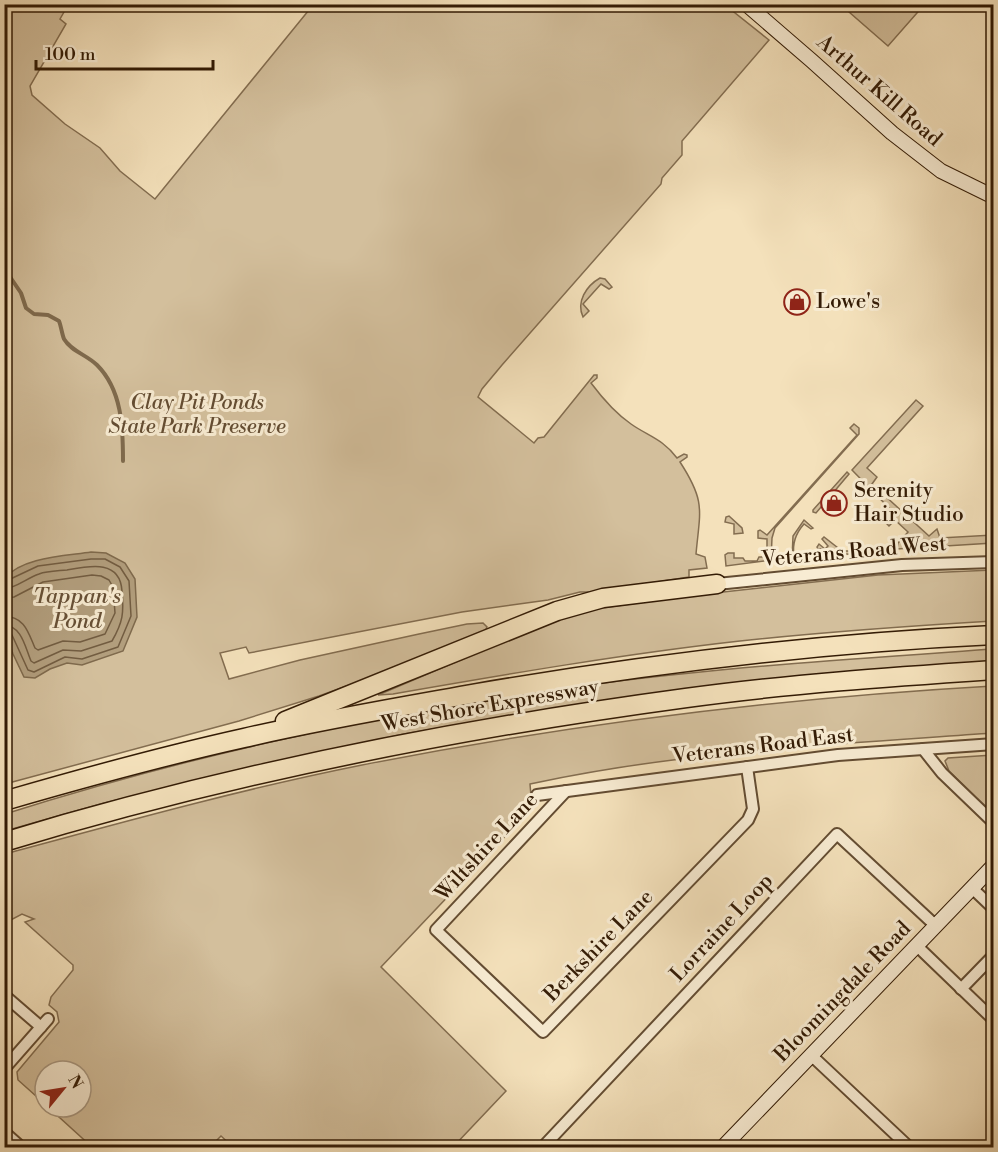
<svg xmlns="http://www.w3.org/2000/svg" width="998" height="1152" font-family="'Libre Bodoni',serif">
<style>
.green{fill:#d3bf9c;stroke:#836d50;stroke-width:1.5}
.water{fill:#b29e7d;stroke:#7f6a4d;stroke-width:1.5}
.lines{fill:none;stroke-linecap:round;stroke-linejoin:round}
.shore{stroke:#725c41;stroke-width:1.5}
.stream{stroke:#7f6a4d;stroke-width:4}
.street-casing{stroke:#634c32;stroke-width:14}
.secondary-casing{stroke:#331b05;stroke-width:16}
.highway-casing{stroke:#331b05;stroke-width:21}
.street{stroke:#f8ecd3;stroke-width:10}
.secondary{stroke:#f8ecd3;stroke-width:14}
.highway{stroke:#f4e1bb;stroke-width:18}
.labels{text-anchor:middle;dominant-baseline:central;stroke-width:6;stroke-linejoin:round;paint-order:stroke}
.street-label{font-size:21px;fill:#331b05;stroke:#f8ecd3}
.poi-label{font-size:21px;fill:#331b05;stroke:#f8ecd3;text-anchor:start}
.park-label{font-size:21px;font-style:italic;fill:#634c32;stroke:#f8ecd3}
.water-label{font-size:22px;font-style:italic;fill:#664f35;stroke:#f8ecd3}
</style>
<rect width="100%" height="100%" fill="#f4e1bb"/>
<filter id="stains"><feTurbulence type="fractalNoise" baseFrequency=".00333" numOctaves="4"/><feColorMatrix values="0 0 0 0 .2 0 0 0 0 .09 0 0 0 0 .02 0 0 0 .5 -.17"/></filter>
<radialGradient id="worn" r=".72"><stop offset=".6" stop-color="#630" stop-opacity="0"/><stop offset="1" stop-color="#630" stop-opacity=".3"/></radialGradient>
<g class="green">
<path d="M5,5H68L60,19L66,24L30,86L32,95L65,124L100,148L120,171L155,199L313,5H725L769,40L682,141V155L662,178L661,184L502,365L482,389L478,397L534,443L538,438L544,437L594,375H597V378L591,383C603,399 615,413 631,424C648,436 663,439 677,458L684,454L687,455V457L680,462C706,502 700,510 696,554L705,557L707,568L689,570V577L591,592H580L548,600L462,612L249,653L246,647L220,653L229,679L300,660L419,634L467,624L483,623L487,627L485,631L391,670L319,696L239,721L5,784Z"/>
<polygon points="841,5 924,5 888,46"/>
<path d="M600,278L605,279L612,287L609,289L601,284L583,304L589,311L583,317C576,302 586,286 600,278Z"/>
<polygon points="916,400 923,406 867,468 877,477 872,484 929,536 937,529 940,538 993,535 993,543 897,549 898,543 908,532 895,520 889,526 883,520 891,510 852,470"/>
<polygon points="854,424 859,428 859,434 775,528 772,538 771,560 726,566 725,555 728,553 734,553 734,558 743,558 745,561 757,561 759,557 767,557 767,539 758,538 758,531 760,530 767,535 857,435 850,428"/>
<polygon points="847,472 849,474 816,513 813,512 813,510"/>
<polygon points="729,516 742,528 743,533 734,534 734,524 725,522 726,517"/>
<path d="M804,520L813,528L811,529L804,524C796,533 792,544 794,556L825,554V549H818L817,547L819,544L825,549L828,546L822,539L824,537L842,551H883L792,559L793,536Z"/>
<path d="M993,570V621C909,626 824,632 740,641C624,654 508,674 393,694L378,695L564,616L588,610L687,596L878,575Z"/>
<path d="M993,649V664L496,718L404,734L303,756L104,803L5,831V814C201,752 407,708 611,682C738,666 866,658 993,649Z"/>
<path d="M993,686V733C839,744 682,751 530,784L532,808L381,967L506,1091L453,1147H233L221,1136L210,1147H92L48,1107H81V1071H45V1104L18,1080L17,1072L59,1022L57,1012L49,1005L51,997L73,970V965L25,922L34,919L22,914L5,923V854C123,822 242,789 362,765C571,724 781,698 993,686Z"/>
<polygon points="993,755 994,755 993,814 949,771 945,761 948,758"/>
</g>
<path class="water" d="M91,552L106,553L125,563L135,579L137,617L123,651L82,665L67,663L50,669L35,678L24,677L13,654L5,631V578C22,557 65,556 91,552Z"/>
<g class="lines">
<g class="shore">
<polyline points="4,582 38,566 91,559 105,559 120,567 129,581 131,616 118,647 82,659 65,657 34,672 28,670 12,635 4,632"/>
<path d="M4,589C16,588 27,578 39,574C47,571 57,571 67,570C89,566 120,559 122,591C124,613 123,622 112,641L81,651L63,650L34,663L31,661C25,647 22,626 4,625"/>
<path d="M4,598L14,597L43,582L92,575L101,576L109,580L113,587L115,613L105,634L80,642L63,641L38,650L35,648C28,632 25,617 4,616"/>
</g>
<path class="stream" d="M4,268L21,293L26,308L34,314L48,315L59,321C61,326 62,334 64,339C71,351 87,355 97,365C122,390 123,427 123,461"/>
<g class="street-casing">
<g id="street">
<polyline points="717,584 902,565 994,562"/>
<polyline points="923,749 942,773 994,823"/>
<polyline points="566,791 436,930 543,1032 748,820 753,809 747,767"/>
<polyline points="537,795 838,755 994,744"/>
<polyline points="972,888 994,909"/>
<polyline points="917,946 994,1020"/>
<polyline points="961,989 994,955"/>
<polyline points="4,995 41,1027"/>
<polyline points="811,1055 910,1148"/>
<polyline points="4,1069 48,1019"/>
<polyline points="4,1132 22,1148"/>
<polyline points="542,1148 837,834 936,926"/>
</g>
</g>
<g class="secondary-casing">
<g id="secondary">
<polyline points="746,4 812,61 892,133 941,171 994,197"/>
<polyline points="722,1148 994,865"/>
</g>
</g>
<g class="highway-casing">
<g id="highway">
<polyline points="285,721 557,611 603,598 717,584"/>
<path d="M4,801C83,778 163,756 244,738C321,720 399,707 477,693C648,664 820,643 994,635"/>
<path d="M4,842C227,774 456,729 686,698C788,684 891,677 994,670"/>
</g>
</g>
<use href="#street" class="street"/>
<use href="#secondary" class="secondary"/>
<use href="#highway" class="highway"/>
</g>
<defs>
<g id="shop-ring" transform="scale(1.35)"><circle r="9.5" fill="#f8ecd3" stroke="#8f2418" stroke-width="1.5"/><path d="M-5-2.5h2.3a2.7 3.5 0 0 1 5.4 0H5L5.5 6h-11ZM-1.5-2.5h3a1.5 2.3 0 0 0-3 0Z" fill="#8f2418"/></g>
</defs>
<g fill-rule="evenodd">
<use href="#shop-ring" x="797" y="302"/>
<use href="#shop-ring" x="834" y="503"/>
</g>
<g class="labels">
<g class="street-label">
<text transform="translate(879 91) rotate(41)">Arthur Kill Road</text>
<text transform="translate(854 552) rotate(-5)">Veterans Road West</text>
<text transform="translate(490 706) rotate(-10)">West Shore Expressway</text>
<text transform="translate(763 746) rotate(-7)">Veterans Road East</text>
<text transform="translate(487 847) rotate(-47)">Wiltshire Lane</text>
<text transform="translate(722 928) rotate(-47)">Lorraine Loop</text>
<text transform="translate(599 946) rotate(-46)">Berkshire Lane</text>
<text transform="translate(843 992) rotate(-46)">Bloomingdale Road</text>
</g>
<g class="poi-label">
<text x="816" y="302">Lowe's</text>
<text x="854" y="491">Serenity<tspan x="854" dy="24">Hair Studio</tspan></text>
</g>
<g class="park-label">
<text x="197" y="403">Clay Pit Ponds<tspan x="197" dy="24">State Park Preserve</tspan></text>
</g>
<g class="water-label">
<text x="77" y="596">Tappan's<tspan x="77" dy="25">Pond</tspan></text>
</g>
</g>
<rect width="998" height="1152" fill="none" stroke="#f4e1bb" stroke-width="24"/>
<rect x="6" y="6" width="986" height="1140" fill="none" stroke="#331b05" stroke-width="3"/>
<rect x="12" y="12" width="974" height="1128" fill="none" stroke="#331b05" stroke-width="1.5"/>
<g transform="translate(63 1089) rotate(60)"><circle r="28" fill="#f8ecd3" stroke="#a99881" stroke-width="1.5"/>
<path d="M0-4.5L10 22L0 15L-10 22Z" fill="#8f2418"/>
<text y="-9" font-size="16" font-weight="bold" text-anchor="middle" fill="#331b05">N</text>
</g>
<path d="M36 60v9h177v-9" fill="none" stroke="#331b05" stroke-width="3"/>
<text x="45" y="60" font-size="18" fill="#331b05" stroke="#f8ecd3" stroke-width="4.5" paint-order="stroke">100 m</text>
<rect width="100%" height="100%" filter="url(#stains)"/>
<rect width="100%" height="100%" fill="url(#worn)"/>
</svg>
